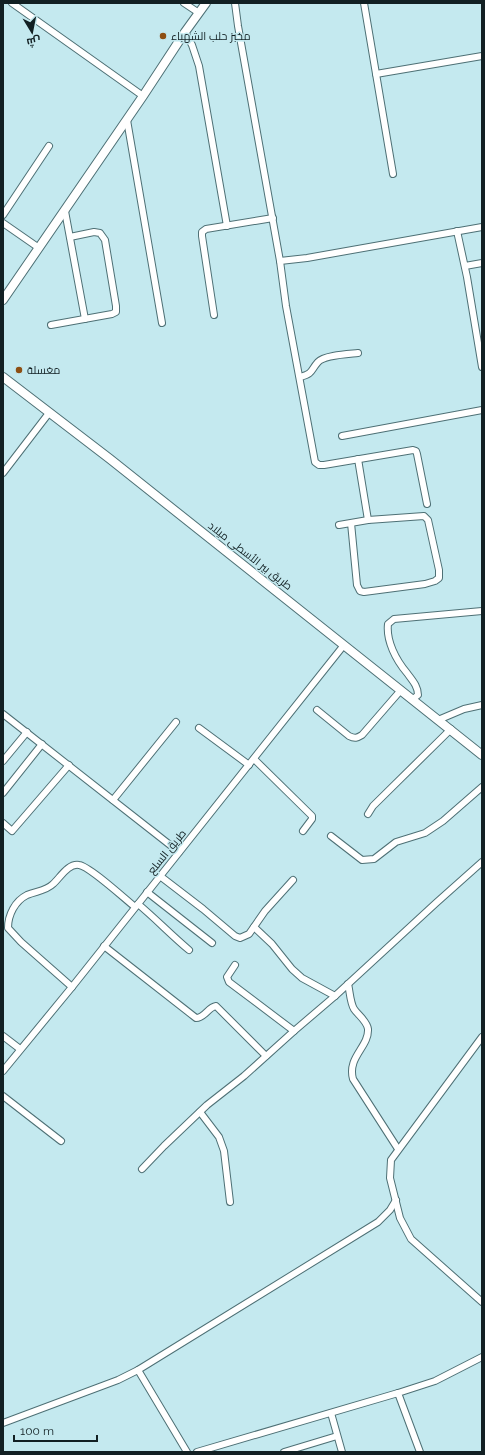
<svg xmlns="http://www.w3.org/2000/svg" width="485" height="1455" font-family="Raleway,Cairo,sans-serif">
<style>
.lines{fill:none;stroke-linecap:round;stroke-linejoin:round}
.minor-casing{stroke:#4e7075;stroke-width:8}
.major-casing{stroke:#4e7075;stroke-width:10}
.minor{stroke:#fff;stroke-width:6}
.major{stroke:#fff;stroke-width:8}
.poi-dot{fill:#8d4f13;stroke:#c4e9ef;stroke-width:1.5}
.labels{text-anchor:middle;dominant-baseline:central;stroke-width:3;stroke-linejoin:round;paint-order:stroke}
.poi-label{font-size:11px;fill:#122023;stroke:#c4e9ef;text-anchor:start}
.street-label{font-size:11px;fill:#122023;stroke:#c4e9ef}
</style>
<rect width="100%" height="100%" fill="#c4e9ef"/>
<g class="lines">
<g class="minor-casing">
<g id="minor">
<polyline points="12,3 143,96"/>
<polyline points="184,3 199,13"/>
<polyline points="235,3 238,26 280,261 286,306 315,462 319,465 324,465 413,450 416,451 417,454 427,504"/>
<polyline points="364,3 393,174"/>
<polyline points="185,32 192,45 199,66 227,226"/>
<polyline points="376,74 482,56"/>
<polyline points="127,120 162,323"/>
<polyline points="65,211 85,319"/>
<polyline points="3,215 49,146"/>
<polyline points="3,223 39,248"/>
<polyline points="457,231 467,277 482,367"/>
<polyline points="280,261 307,258 482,227"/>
<polyline points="465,266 482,263"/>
<polyline points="214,315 202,236 202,232 206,229 273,218"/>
<polyline points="51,325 112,314 116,312 116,306 105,240 100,233 94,232 70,237"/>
<path d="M300,377C314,373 310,371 318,362C324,355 349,354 358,353"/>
<polyline points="342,436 482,410"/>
<polyline points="358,459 368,520"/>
<polyline points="3,473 49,413"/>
<polyline points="339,525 368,520 424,516 428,520 439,570 439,578 435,581 425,584 364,592 360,591 357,585 351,523"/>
<path d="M413,699L418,695C418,686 412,680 407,673C396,660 386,641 388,624L394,619L482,611"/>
<path d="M317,710L349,736C355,739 357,738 362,735L401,690"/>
<polyline points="3,714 179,852"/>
<polyline points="438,720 464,709 482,705"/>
<polyline points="199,728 249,765"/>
<polyline points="254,759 312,816 312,819 303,831"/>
<polyline points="3,761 27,732"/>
<polyline points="3,793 42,744"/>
<polyline points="113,800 176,722"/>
<polyline points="368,814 373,806 451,729"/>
<polyline points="3,823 12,831 69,765"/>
<polyline points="331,836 362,860 374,859 396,842 425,833 443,821 482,787"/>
<polyline points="160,876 203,909 235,936 240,938 249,934 265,911 293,880"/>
<polyline points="147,892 212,943"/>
<path d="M138,904C156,919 171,935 189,950"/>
<polyline points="254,927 272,944 292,969 302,978 335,996"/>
<path d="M104,946L196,1018C205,1018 208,1007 216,1006L266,1056"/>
<polyline points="235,965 227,977 229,982 294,1031"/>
<path d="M348,984C350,992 350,1002 354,1009C358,1015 367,1021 368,1029C369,1047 347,1057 353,1079L398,1149"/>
<path d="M72,987L21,942L8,928C8,915 15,901 27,895C36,891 46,891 53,884C60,878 68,863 79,865C89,866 125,899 135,907"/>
<polyline points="3,1036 20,1049"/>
<polyline points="482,1037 391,1160 390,1178 400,1218 411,1239 482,1302"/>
<polyline points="3,1071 72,987 344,645"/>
<polyline points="3,1096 61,1141"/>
<polyline points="200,1112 219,1137 224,1151 230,1202"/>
<polyline points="142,1169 164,1146 207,1105 244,1076 294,1031 335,996 436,903 482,862"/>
<polyline points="138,1370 187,1452"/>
<polyline points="331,1413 342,1452"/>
<polyline points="3,1423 118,1380 138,1370 378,1222 390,1210 396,1200"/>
<polyline points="197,1452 398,1393"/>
<polyline points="284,1452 337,1436"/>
<polyline points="420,1452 398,1393 435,1381 482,1357"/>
</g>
</g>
<g class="major-casing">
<g id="major">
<polyline points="3,300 143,96 185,32 206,3"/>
<polyline points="3,377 110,459 482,755"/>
</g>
</g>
<use href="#minor" class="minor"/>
<use href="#major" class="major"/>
</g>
<g class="poi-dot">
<circle cx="163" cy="36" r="4"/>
<circle cx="19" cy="370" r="4"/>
</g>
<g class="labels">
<g class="poi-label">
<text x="171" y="36">مخبز حلب الشهباء</text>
<text x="27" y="370">مغسلة</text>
</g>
<g class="street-label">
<text transform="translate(250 556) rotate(38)">طريق بير الأسطى ميلاد</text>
<text transform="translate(167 852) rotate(-51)">طريق السلع</text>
</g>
</g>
<rect width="485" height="1455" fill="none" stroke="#122023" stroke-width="8"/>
<g transform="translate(32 32) rotate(170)" stroke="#c4e9ef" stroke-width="3" paint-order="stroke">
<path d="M0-3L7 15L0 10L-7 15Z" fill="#122023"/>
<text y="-6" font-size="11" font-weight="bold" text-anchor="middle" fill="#122023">ش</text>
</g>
<path d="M14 1435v6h83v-6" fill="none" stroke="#122023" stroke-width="2"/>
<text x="20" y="1435" font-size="12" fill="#122023" stroke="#c4e9ef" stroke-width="3" paint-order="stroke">100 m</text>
</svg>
